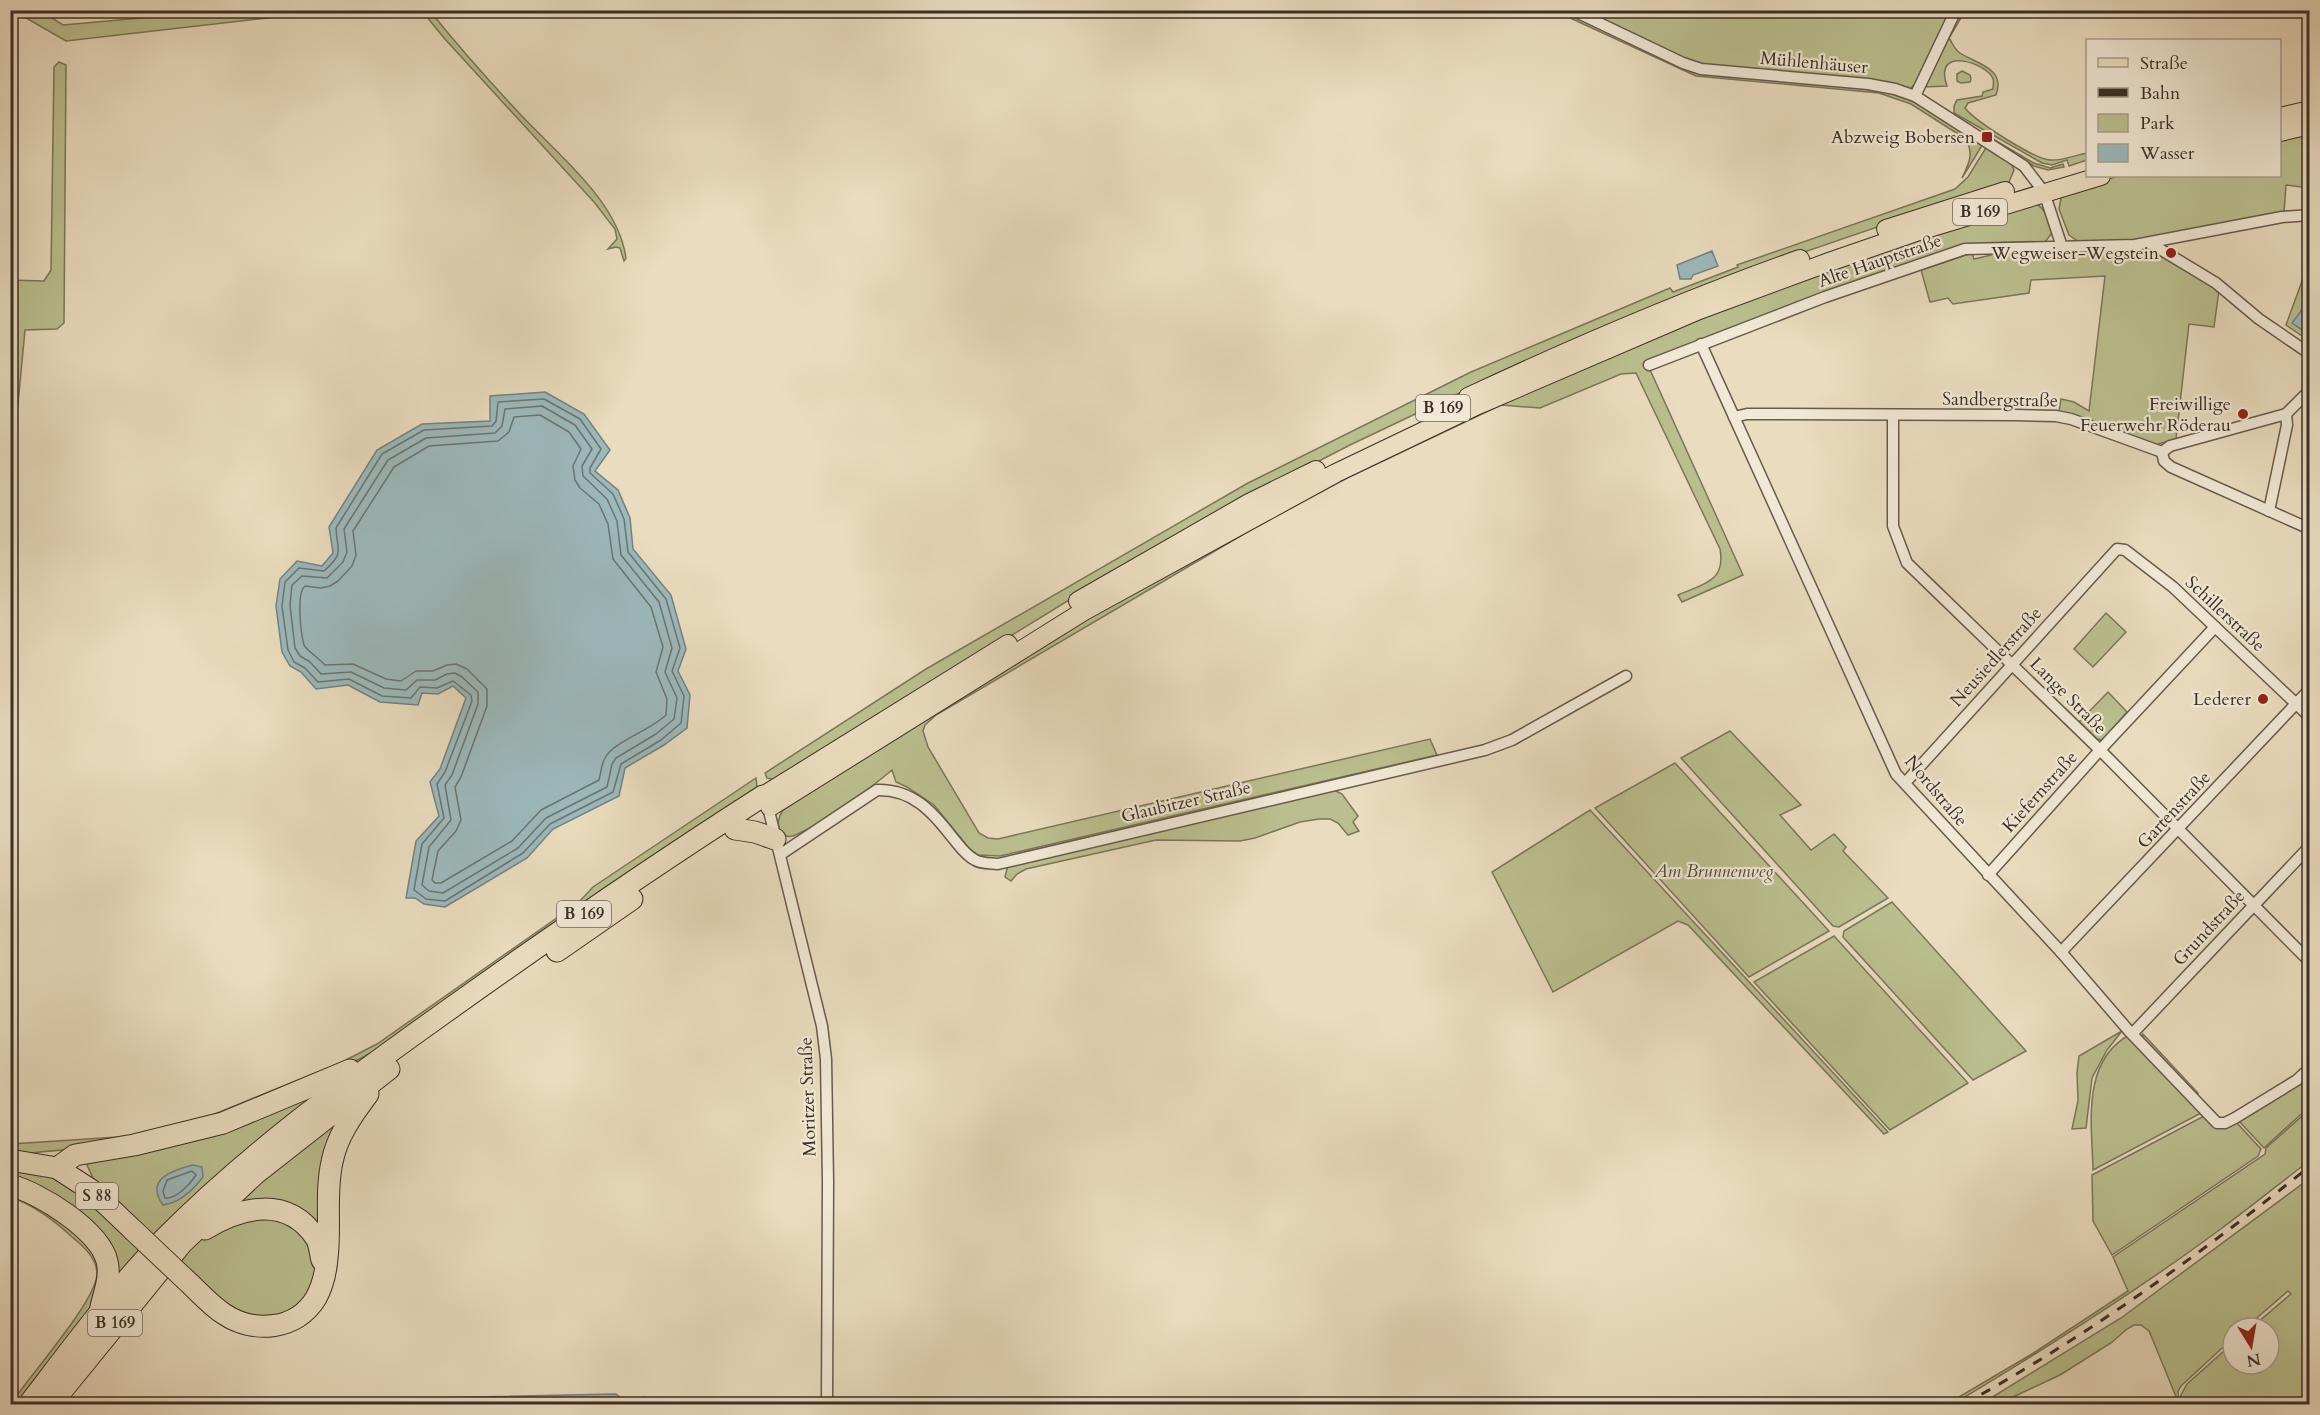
<svg xmlns="http://www.w3.org/2000/svg" width="2320" height="1415" font-family="Cardo,serif">
<style>
.green{fill:#bbbf8f;stroke:#7b765c;stroke-width:1.5}
.water{fill:#9cb9bc;stroke:#758181;stroke-width:1.5}
.lines{fill:none;stroke-linecap:round;stroke-linejoin:round}
.shore{stroke:#6c7472;stroke-width:1.5}
.street-casing{stroke:#675a4e;stroke-width:13}
.primary-casing{stroke:#3b2e28;stroke-width:20}
.highway-casing{stroke:#3b2e28;stroke-width:23}
.street{stroke:#f1e8d5;stroke-width:10}
.primary{stroke:#eadcbf;stroke-width:18}
.highway{stroke:#eadcbf;stroke-width:21}
.rail{stroke:#3b2e28;stroke-width:3;stroke-dasharray:10 10;stroke-linecap:butt}
.highway-bridge-casing{stroke:#3b2e28;stroke-width:23;stroke-linecap:butt}
.highway-bridge{stroke:#eadcbf;stroke-width:21}
.poi-dot{fill:#8f2418;stroke:#f1e8d5;stroke-width:2}
.labels{text-anchor:middle;dominant-baseline:central;stroke-width:4.5;stroke-linejoin:round;paint-order:stroke}
.shield{fill:#f1e8d5;stroke:#72665c;stroke-width:1.5}
.shield-label{font-size:16px;font-weight:bold;fill:#3b2e28}
.street-label{font-size:18px;fill:#3b2e28;stroke:#f1e8d5}
.poi-label{font-size:18px;fill:#3b2e28;stroke:#f1e8d5;text-anchor:end}
.park-label{font-size:18px;font-style:italic;fill:#554b3d;stroke:#f1e8d5}
</style>
<rect width="100%" height="100%" fill="#eadcbf"/>
<filter id="stains"><feTurbulence type="fractalNoise" baseFrequency=".00333" numOctaves="4"/><feColorMatrix values="0 0 0 0 .2 0 0 0 0 .09 0 0 0 0 .02 0 0 0 .5 -.17"/></filter>
<radialGradient id="worn" r=".72"><stop offset=".6" stop-color="#630" stop-opacity="0"/><stop offset="1" stop-color="#630" stop-opacity=".3"/></radialGradient>
<g class="green">
<polygon points="1859,10 1939,15 1952,12 1915,84 1910,89 1698,65 1581,11"/>
<polygon points="14,11 41,11 63,25 220,11 329,11 66,41"/>
<path d="M422,11H430C458,46 489,81 520,114C558,155 618,201 626,258L624,261L620,248L616,247L608,249L617,239L615,229L594,202L444,38Z"/>
<path d="M1555,11H1563L1682,67L1879,89L1914,102L1983,144L1962,178C1969,163 1974,155 1966,139L1911,104L1879,93L1696,76Z"/>
<path d="M1960,11H1965L1949,38C1953,44 1954,49 1960,53C1977,64 2006,68 1996,95L1968,103L1965,108C1975,121 2034,159 2050,160C2062,161 2076,155 2087,153V160L2069,166L2067,160L2052,165L2042,163L1954,113V106L1957,100L1982,96L1983,92L1993,89C1993,88 1994,80 1993,79C1989,64 1932,44 1947,86L1923,87Z"/>
<polygon points="59,62 66,65 64,323 57,329 25,330 11,478 11,280 44,281 51,270 54,67"/>
<polygon points="1962,71 1970,75 1971,79 1970,82 1961,83 1957,81 1957,74"/>
<polygon points="1976,129 2034,163 2050,168 2063,164 2064,167 2048,170 2034,166"/>
<polygon points="2309,129 2309,188 2286,185 2284,212 2137,241 2079,242 2069,235 2059,209 2061,198 2076,188 2119,176 2280,176 2280,136"/>
<polygon points="1987,146 2010,161 2014,170 2009,182 1772,263 1470,388 1350,445 1286,478 1113,573 776,780 767,778 765,773 926,669 1248,483 1471,372 1670,288 1673,292 1738,267 1737,265 1955,189 1968,177"/>
<path d="M2035,203C2047,210 2049,220 2052,233L2045,242L1974,244L1961,246L1689,344L1647,363L1743,575L1682,602L1678,595C1703,584 1726,582 1720,549L1636,373L1621,374L1540,408L1501,405L1349,477L1254,528L936,715L925,725L923,731L928,747L979,833L988,838L998,839L1430,739L1437,755L1000,856L978,855L969,848L934,805L907,787L896,782L892,770C867,791 822,824 793,836C789,837 784,836 781,832C776,825 779,816 783,810L1056,635L1363,464L1512,395L1826,268Z"/>
<polygon points="2140,250 2155,253 2219,290 2214,327 2189,324 2176,439 2154,445 2059,412 2061,399 2074,402 2089,411 2105,276 2031,280 2029,293 1953,304 1948,298 1930,302 1921,270 1972,253 1974,259 1991,255 1992,252"/>
<polygon points="2309,262 2309,316 2301,311 2305,332 2309,326 2308,340 2286,325"/>
<polygon points="2106,613 2126,632 2093,667 2074,649"/>
<polygon points="2108,692 2127,712 2103,740 2097,739 2079,722"/>
<polygon points="1730,731 1801,805 1780,815 1811,850 1834,834 1846,847 1843,851 1888,898 1839,927 1833,926 1681,758"/>
<polygon points="1675,763 1829,931 1749,977 1595,808"/>
<path d="M756,778L757,787L753,796L382,1047C300,1093 212,1123 120,1142C84,1149 47,1151 11,1155V1144L118,1137L151,1133L195,1122L340,1063L377,1044L578,903L593,887Z"/>
<polygon points="1332,789 1342,794 1358,816 1353,822 1359,831 1348,835 1338,823 1330,819 1319,819 1300,822 1255,838 1240,841 1156,840 1026,869 1017,874 1011,881 1005,877 1008,865"/>
<polygon points="1590,810 1888,1132 1884,1134 1688,925 1678,921 1553,992 1492,872"/>
<polygon points="1892,902 2026,1051 1973,1080 1843,937 1844,931"/>
<polygon points="1834,936 1968,1083 1890,1130 1754,982"/>
<polygon points="2122,1031 2107,1050 2092,1078 2086,1128 2072,1129 2078,1101 2077,1073 2079,1056"/>
<polygon points="2143,1034 2198,1093 2194,1094 2142,1039"/>
<path d="M2129,1035L2203,1112L2093,1170C2092,1124 2081,1062 2129,1035Z"/>
<polygon points="2309,1071 2309,1107 2264,1148 2238,1120"/>
<polygon points="335,1084 154,1241 94,1180 87,1165 94,1156"/>
<polygon points="355,1102 325,1248 313,1227 228,1211 277,1162"/>
<path d="M2309,1110V1161C2280,1183 2252,1206 2222,1228C2136,1292 2045,1349 1953,1404H1947L2032,1354L2128,1291L2113,1257L2265,1154L2266,1148Z"/>
<polygon points="2206,1115 2217,1127 2223,1128 2235,1121 2261,1149 2258,1156 2112,1255 2093,1221 2092,1175"/>
<polygon points="10,1167 49,1174 84,1195 145,1251 111,1291 111,1263 11,1180"/>
<polygon points="2309,1179 2309,1404 2183,1404 2181,1395 2187,1384 2233,1343 2233,1364 2269,1364 2269,1328 2251,1328 2291,1294 2288,1291 2245,1328 2233,1328 2233,1338 2181,1386 2178,1391 2179,1404 2152,1338 2149,1331 2141,1325 2134,1325 2127,1329 2111,1343 2060,1375 1998,1404 1981,1404 2121,1318"/>
<path d="M10,1191L49,1209L101,1258L92,1305L20,1404H11C28,1377 96,1302 97,1274C97,1258 83,1246 72,1237C53,1219 35,1206 11,1197Z"/>
<polygon points="267,1213 312,1239 317,1278 301,1306 268,1321 230,1309 177,1261 207,1234"/>
</g>
<g class="water">
<polygon points="1712,251 1718,266 1693,275 1691,279 1680,279 1677,265"/>
<polygon points="2301,311 2309,316 2309,326 2305,332 2292,323"/>
<polygon points="545,392 584,414 610,450 595,471 618,490 630,518 633,549 671,595 686,649 678,671 690,695 687,728 664,745 625,768 619,796 553,829 527,858 445,907 424,904 415,898 406,898 416,841 439,816 430,782 440,769 466,698 453,686 438,694 422,693 418,705 380,702 348,685 316,689 301,672 290,666 282,652 276,606 280,579 297,561 322,566 333,553 329,527 377,450 422,424 490,421 490,396"/>
<path d="M193,1165L202,1167L203,1177C193,1190 180,1203 163,1205C144,1179 173,1170 193,1165Z"/>
<polygon points="616,1394 628,1403 644,1397 653,1404 398,1404 430,1398"/>
<polygon points="193,1399 212,1404 146,1404 149,1402"/>
</g>
<g class="lines">
<g class="shore">
<path d="M544,399L580,419L601,449L590,468V473L613,494L624,519L628,552L666,599L680,648L672,671L684,696L681,723L661,740L621,764L613,792L550,824L523,853L445,901L426,899L414,890L422,844L444,818L437,784L445,772L472,701L471,695L453,681L437,688L420,687L411,698L382,696L349,679L318,682L305,668L294,662L288,650L282,606L285,582L299,568L324,571C345,552 337,552 336,528L382,454L424,430L492,426L496,421L498,402Z"/>
<polygon points="542,406 575,425 592,449 582,466 583,476 607,499 617,521 621,555 659,602 672,648 665,672 677,698 674,719 656,734 616,758 612,764 607,787 546,818 518,848 443,893 429,891 422,885 429,847 451,820 445,785 452,775 478,704 478,692 462,677 455,673 447,674 435,680 417,680 406,690 384,688 351,672 321,674 310,662 300,656 295,648 290,605 292,585 302,576 327,578 343,562 347,552 344,529 388,460 426,438 495,433 502,426 505,409"/>
<path d="M540,415L569,432L581,449L573,466L575,480L580,488L599,504L608,524L613,559L651,607L663,647L656,672L667,699L666,715C651,730 613,742 605,758C601,765 601,773 599,780L541,810L512,841L441,883H435L432,880L438,851L456,831L461,820L455,787L461,777L487,706V689L467,669L456,664L447,665L433,671H416L401,681L386,679L353,664L325,665C321,660 305,649 304,645C301,634 296,593 305,586L321,588L330,586L338,581L352,566L356,555L353,531L394,467L429,446L498,441L509,432L514,417Z"/>
<path d="M192,1171L196,1175C190,1184 177,1199 165,1198L163,1191L167,1180Z"/>
<polyline points="429,1404 613,1400 620,1404"/>
</g>
<g class="street-casing">
<g id="street">
<polyline points="1572,10 1683,63 1701,69 1868,84 1895,89 1915,96 2024,166 2044,192 2062,247"/>
<polyline points="1915,96 1956,10"/>
<polyline points="2150,243 2216,283 2259,319 2310,354"/>
<polyline points="1701,344 1896,774 2061,952 2129,1031 2217,1123 2225,1123 2235,1118 2297,1080 2310,1068"/>
<polyline points="1649,365 1825,297 1965,249 2135,245 2282,217 2310,215"/>
<polyline points="1893,415 1893,526 1907,563 2100,750 2310,962"/>
<polyline points="1734,417 1747,414 2015,415 2056,416 2071,419 2162,452 2164,461 2171,467 2310,529"/>
<polyline points="2162,452 2170,446 2286,414 2310,390"/>
<polyline points="2269,511 2287,425 2286,414"/>
<polyline points="1905,783 2117,549 2125,550 2173,587 2310,717"/>
<polyline points="767,803 822,1026 826,1059 828,1182 827,1404"/>
<path d="M781,854L877,790C912,789 932,811 952,837C959,845 965,855 975,860C982,864 990,863 998,864L1485,750L1512,740L1626,676"/>
<polyline points="1988,875 2100,750 2215,627"/>
<polyline points="2061,952 2310,689"/>
<polyline points="2133,1033 2310,846"/>
</g>
</g>
<g class="primary-casing">
<g id="primary">
<polyline points="2280,117 2310,110"/>
<polyline points="2280,132 2310,125"/>
<polyline points="1886,229 2005,191"/>
<path d="M1468,397C1577,346 1687,299 1800,259"/>
<polyline points="1078,601 1249,503 1316,470"/>
<polyline points="763,796 1008,644"/>
<polyline points="770,807 1084,611 1336,473 1478,405 1699,310 1829,262 1916,232 2101,176"/>
</g>
</g>
<g class="highway-casing">
<g id="highway">
<polyline points="735,829 755,832 775,839"/>
<polyline points="557,951 632,899"/>
<polyline points="10,1160 57,1168 91,1190 133,1230"/>
<polyline points="57,1168 75,1155 134,1145 223,1123 350,1070"/>
<path d="M10,1185C40,1193 99,1230 107,1261C111,1277 104,1293 101,1307"/>
<path d="M205,1229C242,1206 288,1196 316,1238C320,1244 320,1254 322,1260"/>
<path d="M186,1280C198,1291 210,1305 224,1314C254,1334 297,1330 316,1298C322,1287 326,1271 327,1258C331,1226 325,1194 332,1162C337,1136 353,1114 368,1094"/>
<path d="M29,1404C72,1348 114,1291 163,1240C249,1153 346,1083 444,1013C549,938 655,865 763,796"/>
<polyline points="51,1404 182,1243 255,1174 389,1069"/>
</g>
</g>
<use href="#street" class="street"/>
<use href="#primary" class="primary"/>
<use href="#highway" class="highway"/>
<path class="rail" d="M1964,1404C2086,1337 2201,1254 2310,1166"/>
<g class="highway-bridge-casing">
<polyline id="highway-bridge" points="133,1230 186,1280"/>
</g>
<use href="#highway-bridge" class="highway-bridge"/>
</g>
<g class="poi-dot">
<rect x="1981" y="131" width="12" height="12" rx="3"/>
<circle cx="2171" cy="253" r="6"/>
<circle cx="2243" cy="414" r="6"/>
<circle cx="2263" cy="699" r="6"/>
</g>
<g class="labels">
<g class="shield">
<rect x="1953" y="199" width="54" height="26" rx="4.5"/>
<rect x="1416" y="395" width="54" height="26" rx="4.5"/>
<rect x="557" y="901" width="54" height="26" rx="4.5"/>
<rect x="76" y="1183" width="42" height="26" rx="4.5"/>
<rect x="88" y="1310" width="54" height="26" rx="4.5"/>
</g>
<g class="shield-label">
<text x="1980" y="212">B 169</text>
<text x="1443" y="408">B 169</text>
<text x="584" y="914">B 169</text>
<text x="97" y="1196">S 88</text>
<text x="115" y="1323">B 169</text>
</g>
<g class="street-label">
<text transform="translate(1814 63) rotate(5)">Mühlenhäuser</text>
<text transform="translate(1880 261) rotate(-19)">Alte Hauptstraße</text>
<text transform="translate(2000 400) rotate(1)">Sandbergstraße</text>
<text transform="translate(2225 614) rotate(43)">Schillerstraße</text>
<text transform="translate(1996 657) rotate(-48)">Neusiedlerstraße</text>
<text transform="translate(2068 696) rotate(45)">Lange Straße</text>
<text transform="translate(1936 791) rotate(50)">Nordstraße</text>
<text transform="translate(2040 792) rotate(-48)">Kiefernstraße</text>
<text transform="translate(1186 802) rotate(-13)">Glaubitzer Straße</text>
<text transform="translate(2174 810) rotate(-47)">Gartenstraße</text>
<text transform="translate(2209 928) rotate(-47)">Grundstraße</text>
<text transform="translate(808 1097) rotate(-92)">Moritzer Straße</text>
</g>
<g class="poi-label">
<text x="1975" y="137">Abzweig Bobersen</text>
<text x="2159" y="253">Wegweiser-Wegstein</text>
<text x="2231" y="404">Freiwillige<tspan x="2231" dy="21">Feuerwehr Röderau</tspan></text>
<text x="2251" y="699">Lederer</text>
</g>
<g class="park-label">
<text x="1714" y="871">Am Brunnenweg</text>
</g>
</g>
<rect width="2320" height="1415" fill="none" stroke="#eadcbf" stroke-width="36"/>
<rect x="12" y="12" width="2296" height="1391" fill="none" stroke="#3b2e28" stroke-width="3"/>
<rect x="18" y="18" width="2284" height="1379" fill="none" stroke="#3b2e28" stroke-width="1.5"/>
<rect x="2086" y="39" width="195" height="138" fill="#f1e8d5" stroke="#a89e90" stroke-width="1.5"/>
<rect x="2098" y="58" width="30" height="9" fill="#eadcbf" stroke="#a89e90" stroke-width="1.5"/>
<text x="2140" y="69" font-size="18" fill="#3b2e28">Straße</text>
<rect x="2098" y="88" width="30" height="9" fill="#3b2e28" stroke="#a89e90" stroke-width="1.5"/>
<text x="2140" y="99" font-size="18" fill="#3b2e28">Bahn</text>
<rect x="2098" y="114" width="30" height="18" fill="#bbbf8f" stroke="#a89e90" stroke-width="1.5"/>
<text x="2140" y="129" font-size="18" fill="#3b2e28">Park</text>
<rect x="2098" y="144" width="30" height="18" fill="#9cb9bc" stroke="#a89e90" stroke-width="1.5"/>
<text x="2140" y="159" font-size="18" fill="#3b2e28">Wasser</text>
<g transform="translate(2251 1346) rotate(169)"><circle r="28" fill="#f1e8d5" stroke="#a89e90" stroke-width="1.5"/>
<path d="M0-4.5L10 22L0 15L-10 22Z" fill="#8f2418"/>
<text y="-9" font-size="16" font-weight="bold" text-anchor="middle" fill="#3b2e28">N</text>
</g>
<rect width="100%" height="100%" filter="url(#stains)"/>
<rect width="100%" height="100%" fill="url(#worn)"/>
</svg>
